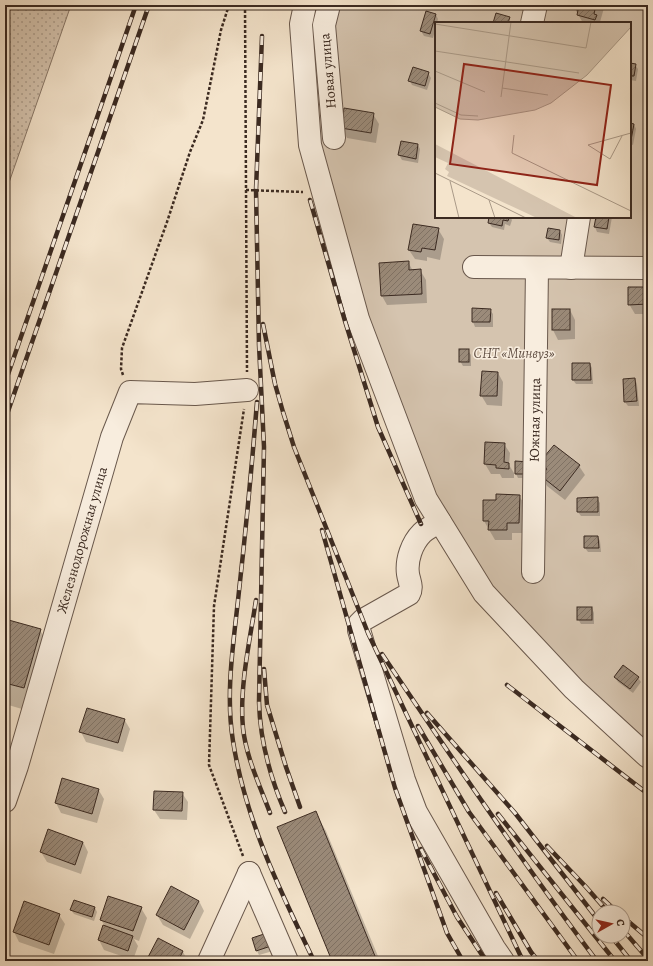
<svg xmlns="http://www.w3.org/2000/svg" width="653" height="966" font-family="Alegreya,serif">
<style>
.grass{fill:url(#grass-dots);stroke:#887768}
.green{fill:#d5c4af;stroke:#887768;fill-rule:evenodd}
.shadow{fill:#0003}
.building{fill:url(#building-hatch);stroke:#3b2a21}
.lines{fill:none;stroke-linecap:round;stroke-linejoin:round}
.minor-casing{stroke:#69584c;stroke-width:24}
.path{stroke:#3b2a21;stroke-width:2.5;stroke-dasharray:3 2;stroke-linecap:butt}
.minor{stroke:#f8edde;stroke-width:22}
.rail-casing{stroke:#3b2a21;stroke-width:4.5}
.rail{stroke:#f8edde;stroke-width:3;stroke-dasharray:9;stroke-linecap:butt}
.labels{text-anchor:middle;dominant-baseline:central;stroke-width:3;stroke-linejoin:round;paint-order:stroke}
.street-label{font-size:14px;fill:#3b2a21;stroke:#f8edde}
.park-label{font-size:14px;font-style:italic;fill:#625044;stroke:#f8edde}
.inset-road{fill:none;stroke:#aa9a88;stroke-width:1}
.view{fill:#8f2418;fill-opacity:0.15;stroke:#8f2418;stroke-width:2}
.inset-edge{fill:none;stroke:#3b2a21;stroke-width:2}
</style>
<defs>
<pattern id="grass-dots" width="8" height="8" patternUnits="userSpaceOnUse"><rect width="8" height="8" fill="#d5c4af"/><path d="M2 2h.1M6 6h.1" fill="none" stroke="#ae9f8e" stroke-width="1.8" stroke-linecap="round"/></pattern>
<pattern id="building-hatch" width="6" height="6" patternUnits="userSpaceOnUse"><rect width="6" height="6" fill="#9b8b7a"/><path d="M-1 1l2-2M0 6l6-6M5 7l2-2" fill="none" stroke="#807264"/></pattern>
</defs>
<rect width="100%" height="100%" fill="#f4e4cc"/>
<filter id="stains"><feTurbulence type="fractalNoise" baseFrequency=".005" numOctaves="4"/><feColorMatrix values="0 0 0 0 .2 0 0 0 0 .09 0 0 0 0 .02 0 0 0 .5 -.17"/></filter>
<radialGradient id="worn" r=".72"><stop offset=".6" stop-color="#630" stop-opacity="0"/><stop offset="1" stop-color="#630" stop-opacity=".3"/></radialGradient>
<polygon class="grass" points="5,5 71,5 5,194"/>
<path class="green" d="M305,5H648V757L484,593L426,499L310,145ZM436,23H630V217H436Z"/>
<g class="shadow">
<polygon points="576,5 602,5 604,8 600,22 600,23 583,23 575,9"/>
<polygon points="436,15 438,19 433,38 424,36 421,31"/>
<polygon points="630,64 635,65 638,69 636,81 630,80"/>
<polygon points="428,73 431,78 427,90 412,85 410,81"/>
<polygon points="373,114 379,124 376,143 347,138 342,128"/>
<polygon points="630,124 634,124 636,129 633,145 630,144"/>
<polygon points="402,142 418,145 420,149 418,163 402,160 399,155"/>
<polygon points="490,217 510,217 512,220 510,226 505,224 504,230 492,227 489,223"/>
<polygon points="597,217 612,217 609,234 597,232 595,227"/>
<polygon points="438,229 444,239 440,260 427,257 427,261 415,259 409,250"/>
<polygon points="560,231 562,235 561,244 550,242 547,238"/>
<polygon points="408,262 413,271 420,270 426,280 427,303 387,305 382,296"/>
<polygon points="648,288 648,314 635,314 629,304"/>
<polygon points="473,309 490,310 493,314 493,327 475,327 473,322"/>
<polygon points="553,310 570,310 575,320 575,339 558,340 553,330"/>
<polygon points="468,350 471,355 471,366 463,366 460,361"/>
<polygon points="590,364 592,368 593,384 576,384 573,380"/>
<polygon points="498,373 503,382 502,406 487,405 481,395"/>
<polygon points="635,379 637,384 639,406 628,406 625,402"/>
<polygon points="504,444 510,453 509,465 514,473 514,478 502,478 500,474 491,474 485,464"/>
<polygon points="516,462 532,478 518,478 516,474"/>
<polygon points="540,464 579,466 585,475 565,500 547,486 542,476"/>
<polygon points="519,496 525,505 524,533 512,533 512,540 495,540 484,521 497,501"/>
<polygon points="597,498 600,503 600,516 581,516 578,512"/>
<polygon points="598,537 600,541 601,552 588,552 585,548"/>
<polygon points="592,608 594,613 594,624 581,624 578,619"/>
<polygon points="5,620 40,630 55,656 39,714 5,704"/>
<polygon points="623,666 638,678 641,682 633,693 618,682 615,677"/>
<polygon points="124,719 130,729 123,752 86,742 81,732"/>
<polygon points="63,779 98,789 104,799 97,823 61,813 56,803"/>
<polygon points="182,793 188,802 187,820 160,819 154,810"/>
<polygon points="315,812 326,831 380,961 333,961"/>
<polygon points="83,842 88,852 81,874 47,862 41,852"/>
<polygon points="74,901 95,908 97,912 94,921 74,914 71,910"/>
<polygon points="199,901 204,911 190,939 163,925 157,915"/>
<polygon points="24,903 59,915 65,924 54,954 19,942 14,932"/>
<polygon points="141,908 147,918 139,941 134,939 138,946 133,960 104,950 99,940 106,927 101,920"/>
<polygon points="267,935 273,951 259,955 257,951"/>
<polygon points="158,940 183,952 188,961 147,961"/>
</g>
<g class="building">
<polygon points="575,5 596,5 594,14 597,15 595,20 577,15 578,10 574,9"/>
<polygon points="426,11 436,14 430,34 420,31"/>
<polygon points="496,13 510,17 508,23 493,23"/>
<polygon points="630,63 636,64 634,76 630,76"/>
<polygon points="413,67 429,72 425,86 408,81"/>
<polygon points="344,108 374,113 371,133 341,128"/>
<polygon points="630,123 634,124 631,140 630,140"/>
<polygon points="401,141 418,144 416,159 398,155"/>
<polygon points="489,217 509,217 508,221 503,220 502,226 488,223"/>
<polygon points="596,217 609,217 607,229 594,227"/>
<polygon points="413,224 439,228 435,250 422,248 421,252 408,250"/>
<polygon points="548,228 560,230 559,240 546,238"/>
<polygon points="409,261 409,270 421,269 422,294 381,296 379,263"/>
<polygon points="628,287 648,287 648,304 628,305"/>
<polygon points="472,308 491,309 490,322 472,322"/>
<rect x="552" y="309" width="18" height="21"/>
<rect x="459" y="349" width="10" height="13"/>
<polygon points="572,363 590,363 591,380 572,380"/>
<polygon points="482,371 498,372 497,396 480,396"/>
<polygon points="635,378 637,401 624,402 623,379"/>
<polygon points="485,442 505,443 504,462 509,463 509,469 496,468 496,465 484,464"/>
<polygon points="554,445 580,465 560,491 541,476 547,469 539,463"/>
<polygon points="515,461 530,462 530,474 515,474"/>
<polygon points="496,494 520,495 519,523 507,523 507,530 488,530 489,521 483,521 483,500 496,500"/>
<polygon points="598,497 598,512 577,512 577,498"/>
<polygon points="584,536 598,536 599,548 584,548"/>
<rect x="577" y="607" width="15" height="13"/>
<polygon points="5,619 41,629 24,688 5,683"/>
<polygon points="623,665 639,677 630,689 614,677"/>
<polygon points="87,708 125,719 118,743 79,732"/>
<polygon points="62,778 99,789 92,814 55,803"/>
<polygon points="154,791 183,792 182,811 153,810"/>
<polygon points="316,811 377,961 332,961 277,827"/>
<polygon points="48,829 83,842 75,865 40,852"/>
<polygon points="171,886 199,901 184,930 156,915"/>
<polygon points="108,896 142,907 133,931 100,920"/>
<polygon points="74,900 95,907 92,917 70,910"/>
<polygon points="24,901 60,914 49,945 13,932"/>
<polygon points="103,925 133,936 128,951 98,940"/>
<polygon points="267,933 271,946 256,951 252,938"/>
<polygon points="158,938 183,951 178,961 146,961"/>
</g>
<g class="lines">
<g class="minor-casing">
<g id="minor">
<polyline points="305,5 301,24 310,145 358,319 426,499 484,593 574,689 648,757"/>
<polyline points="329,5 324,25 334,138"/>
<polyline points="532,23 536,5"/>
<polyline points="474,267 648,268"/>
<polyline points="571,268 579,217"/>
<path d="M440,522C434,525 426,529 422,533C412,543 406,560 408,574C409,581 413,587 409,594L363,620L359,624V630L404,780L416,812L494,948L503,961"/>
<polyline points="533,572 537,268"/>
<polyline points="5,801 17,766 112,437 130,392 195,394 247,390"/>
<polyline points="249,873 287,961"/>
<polyline points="209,961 249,873"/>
</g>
</g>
<g class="path">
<polyline points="245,5 247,372"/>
<polyline points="246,190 303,192"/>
<polyline points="123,375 121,369 122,348 167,222 190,152 203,120 221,30 229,5"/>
<polyline points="243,856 209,765 214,606 244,409"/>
</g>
<use href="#minor" class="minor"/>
<g class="rail-casing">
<g id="rail">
<path d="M262,36L256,190L259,345L264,447L259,702C260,740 270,777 285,812"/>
<polyline points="310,200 345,321 378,427 421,524"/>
<polyline points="263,324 275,384 283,412 294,447 368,633 523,961"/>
<polyline points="5,383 136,5"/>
<path d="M257,402C252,465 246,528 239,591C234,640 225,692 233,741C245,819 280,891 314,961"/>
<polyline points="5,420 149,5"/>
<polyline points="322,530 395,788 447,933 463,961"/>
<path d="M256,600C250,640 239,688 243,728C246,757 260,786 270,813"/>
<path d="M382,654C452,758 522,862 597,961"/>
<polyline points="264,669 267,705 286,767 300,807"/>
<polyline points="507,685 648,794"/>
<polyline points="427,713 515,813 599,921"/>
<polyline points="418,726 469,812 578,961"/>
<polyline points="498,814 615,961"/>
<polyline points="547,846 586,887 608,912"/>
<polyline points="421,849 457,917 486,961"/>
<polyline points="496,893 531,952 538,961"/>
<polyline points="603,899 617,912"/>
<polyline points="623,917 648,938"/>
<polyline points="623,930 648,959"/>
<polyline points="611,936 631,961"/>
</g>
</g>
<use href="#rail" class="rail"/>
</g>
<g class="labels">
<g class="street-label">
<text transform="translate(328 71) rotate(-95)">Новая улица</text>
<text transform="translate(535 420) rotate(-89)">Южная улица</text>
<text transform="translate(82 540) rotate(-74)">Железнодорожная улица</text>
</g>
<g class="park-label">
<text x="514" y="353">СНТ «Минвуз»</text>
</g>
</g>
<g transform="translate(435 22)">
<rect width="196" height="196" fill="#f4e4cc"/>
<path d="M0,122L142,196H102L12,154L14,150L10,147L13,141L0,135Z" fill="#d5c4af"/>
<path d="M0,0H196V5L152,53L116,81L100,88L43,98L25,97L0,85Z" fill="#d5c4af"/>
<path class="inset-road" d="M0,2L151,26L156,0M0,29L144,51M0,49L50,70M67,66L113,73M66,75L76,0M0,81L26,93L43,94M0,85L25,97L43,98L100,88L116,81L152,53L196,5M79,113L77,131L196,189M153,123L175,137L187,114M153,123L196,111M0,151L91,196M15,159L24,196M54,178L60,196"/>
<path class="view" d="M29,42L176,63L162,163L15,142Z"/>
<rect width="196" height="196" class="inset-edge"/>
</g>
<rect width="653" height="966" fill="none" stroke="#f4e4cc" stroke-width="20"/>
<rect x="6" y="6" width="641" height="954" fill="none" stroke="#3b2a21" stroke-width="2"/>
<rect x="10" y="10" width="633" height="946" fill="none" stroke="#3b2a21"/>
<g transform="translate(611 924) rotate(82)"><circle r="19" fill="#f8edde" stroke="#ac9f92"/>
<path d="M0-3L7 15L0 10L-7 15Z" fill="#8f2418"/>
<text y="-6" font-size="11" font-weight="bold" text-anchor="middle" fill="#3b2a21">С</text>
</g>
<rect width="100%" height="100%" filter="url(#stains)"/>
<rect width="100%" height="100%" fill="url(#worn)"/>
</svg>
